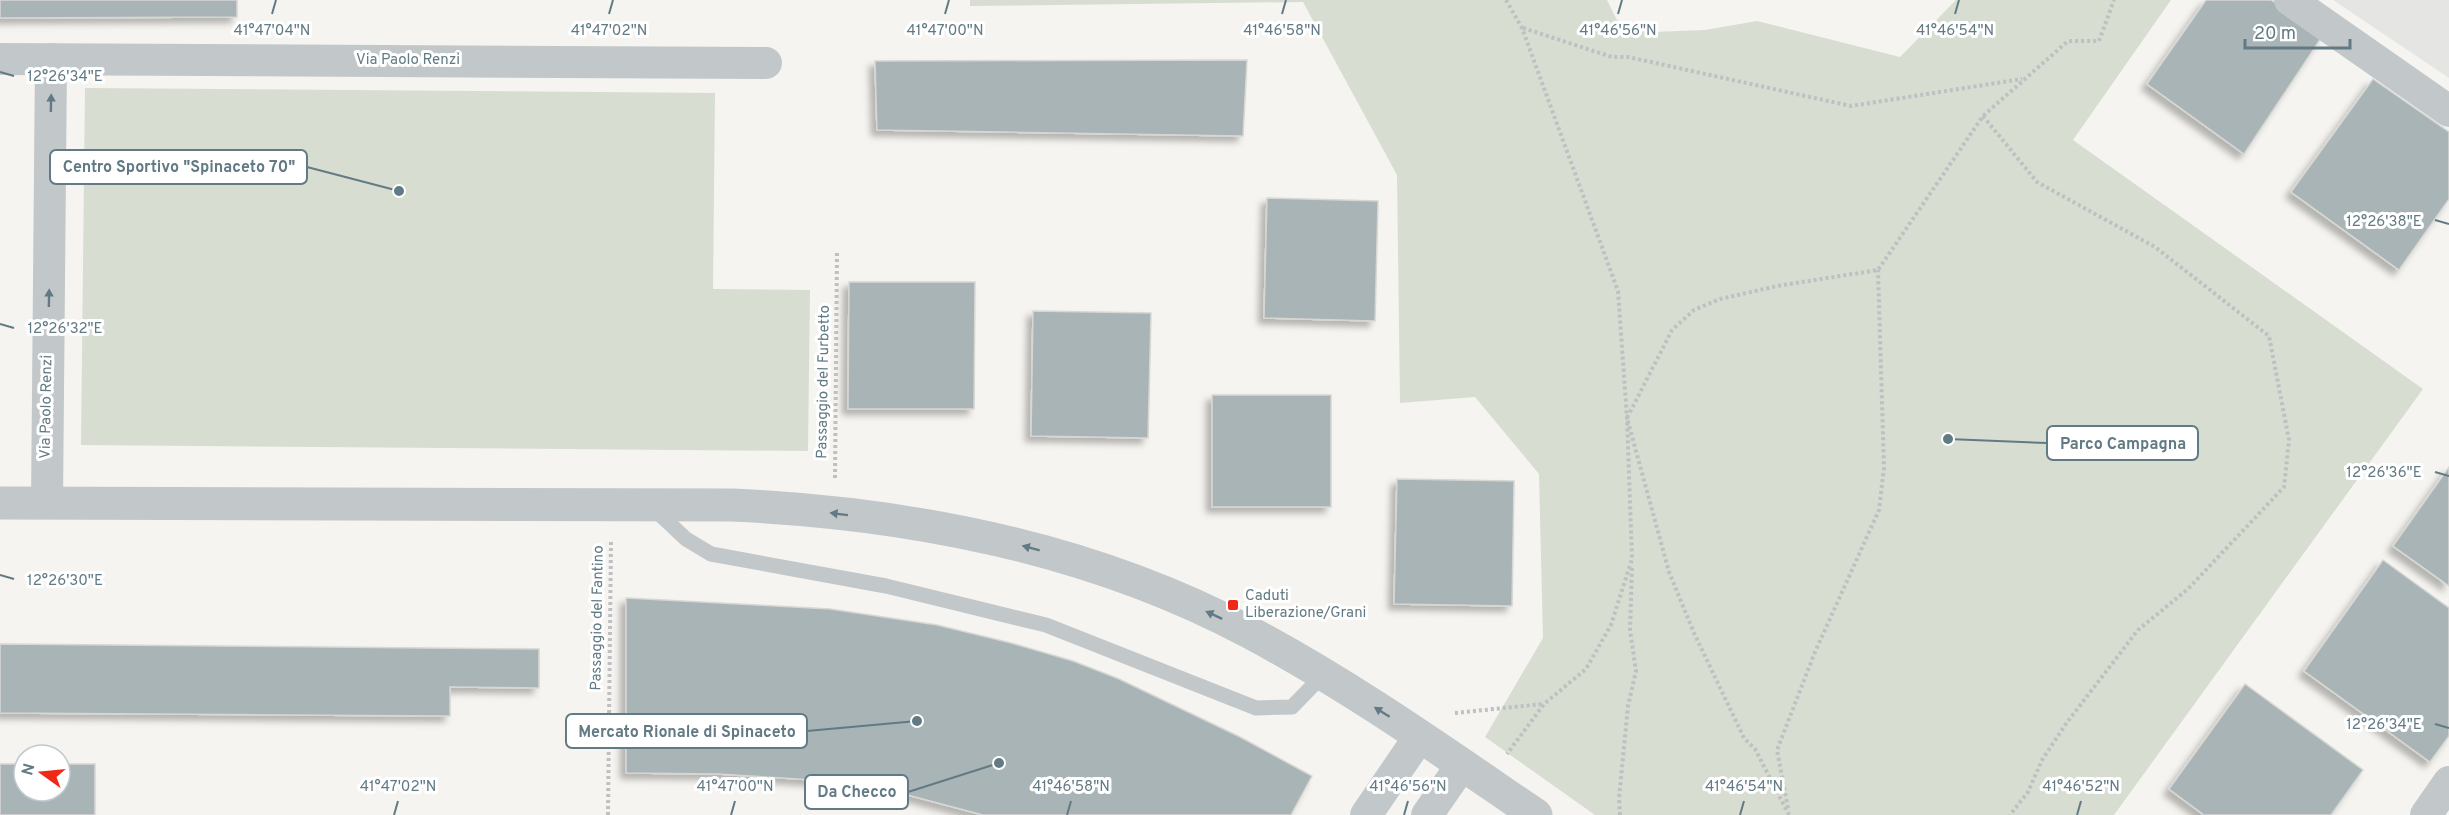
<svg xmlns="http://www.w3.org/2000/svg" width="2449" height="815" font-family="Overpass,sans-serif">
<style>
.built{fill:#e5e6e4}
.green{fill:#d7ddd1}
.building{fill:#a8b4b6;stroke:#d6d6d3;stroke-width:1.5;filter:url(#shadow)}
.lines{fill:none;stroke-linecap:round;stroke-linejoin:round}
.path{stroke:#bec0c2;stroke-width:4;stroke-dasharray:3 3;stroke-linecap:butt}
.service{stroke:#c2c7c9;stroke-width:15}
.minor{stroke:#c2c7c9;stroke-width:32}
.tertiary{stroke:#c2c7c9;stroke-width:33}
.oneway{fill:#627a84}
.ticks{fill:none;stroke:#627a84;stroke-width:2}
.poi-dot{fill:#f02816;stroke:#fff;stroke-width:2}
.labels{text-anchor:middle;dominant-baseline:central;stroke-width:6;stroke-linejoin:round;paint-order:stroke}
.street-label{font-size:15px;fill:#627a84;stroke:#fff}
.poi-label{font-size:15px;fill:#627a84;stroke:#fff;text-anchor:start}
.ticks-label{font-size:15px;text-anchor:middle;fill:#627a84;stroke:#fff;stroke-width:6;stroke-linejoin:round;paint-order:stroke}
.leader{fill:none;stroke:#627a84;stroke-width:2}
.callout-dot{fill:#627a84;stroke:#fff;stroke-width:2}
.callout{fill:#fff;stroke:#627a84;stroke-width:2}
.callout-label{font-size:16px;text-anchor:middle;font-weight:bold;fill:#627a84}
</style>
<defs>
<filter id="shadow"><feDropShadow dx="-5.5" dy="5.5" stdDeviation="3" flood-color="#0004"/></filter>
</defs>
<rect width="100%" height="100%" fill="#f5f4f0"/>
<polygon class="built" points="2333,0 2449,0 2449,78"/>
<g class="green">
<polygon points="970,0 1607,0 1617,20 1653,32 1705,30 1757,21 1900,57 1956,0 2171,0 2073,140 2423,389 2114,815 1595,815 1485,737 1543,638 1539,474 1475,397 1400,403 1397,175 1303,2 970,6"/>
<polygon points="85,88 715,93 713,289 810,290 808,451 81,445"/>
</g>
<g class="building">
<polygon points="0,0 237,0 237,17 0,18"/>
<polygon points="2206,0 2271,0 2323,35 2244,154 2147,84"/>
<polygon points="1247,60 1243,136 877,130 875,61"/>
<polygon points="2373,79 2449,132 2449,199 2399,270 2291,192"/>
<polygon points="1267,198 1378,201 1375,321 1264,318"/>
<polygon points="849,282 975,282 974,409 848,409"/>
<polygon points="1033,311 1151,313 1148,438 1031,436"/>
<rect x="1212" y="395" width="119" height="112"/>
<polygon points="2449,467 2449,586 2393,546"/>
<polygon points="1397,479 1514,481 1512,606 1394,604"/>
<polygon points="2383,560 2449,608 2449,736 2430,762 2304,671"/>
<polygon points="626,598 830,609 937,625 1011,643 1073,661 1119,679 1240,737 1312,776 1291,815 983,815 904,794 830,781 718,774 626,773"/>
<polygon points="0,644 539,649 539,688 450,687 450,716 0,713"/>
<polygon points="2245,684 2363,770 2331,815 2204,815 2169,789"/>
<polygon points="0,764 24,764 24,791 60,791 60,764 95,764 95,815 0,815"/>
</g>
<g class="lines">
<g class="path">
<polyline points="1506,0 1522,28 1618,291 1627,418 1632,559 1611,625 1586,669 1544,704 1507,754"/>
<polyline points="1523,28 1612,57 1628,57 1851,106 2022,79"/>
<polyline points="1983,116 2037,182 2155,247 2269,336 2289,440 2284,487 2188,589 2138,630 2068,721 2042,760 2028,792 2010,815"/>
<polyline points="835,478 837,251"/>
<polyline points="1455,713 1543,704"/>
<polyline points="1788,808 1777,750 1815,652 1879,510 1884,468 1878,270"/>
<polyline points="608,815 611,540"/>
<polyline points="1620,815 1619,798 1628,706 1636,671 1630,630 1632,566"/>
<polyline points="1789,815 1755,749 1744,738 1694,633 1669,572 1627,418 1672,330 1694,310 1720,299 1777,286 1878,270 1983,116 2068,41 2099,41 2114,0"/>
</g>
<polyline class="service" points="653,508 686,539 711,554 886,586 1046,625 1256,708 1292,707 1323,675"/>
<g class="minor">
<polyline points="2290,0 2449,111"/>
<polyline points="0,59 766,63"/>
<polyline points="47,503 51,59"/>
<polyline points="1366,815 1420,736"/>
<polyline points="1427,815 1461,766"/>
<polyline points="2426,815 2449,782"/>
</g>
<path class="tertiary" d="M0,503L732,505C909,513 1091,548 1249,632C1349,685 1442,751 1536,815"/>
</g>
<defs><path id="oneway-solid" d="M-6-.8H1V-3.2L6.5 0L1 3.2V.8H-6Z" transform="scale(1.5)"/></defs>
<g class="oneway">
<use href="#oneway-solid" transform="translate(51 103) rotate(-89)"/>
<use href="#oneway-solid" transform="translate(49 298) rotate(-89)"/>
<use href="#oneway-solid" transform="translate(839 514) rotate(-173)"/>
<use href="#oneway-solid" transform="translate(1031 548) rotate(-165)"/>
<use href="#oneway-solid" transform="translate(1214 615) rotate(-155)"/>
<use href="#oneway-solid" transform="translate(1382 712) rotate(-148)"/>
</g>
<path class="ticks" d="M272,14L276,0M609,14L613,0M945,14L949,0M1282,14L1286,0M1618,14L1622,0M1955,14L1959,0M0,72L14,76M2435,220L2449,224M0,324L14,328M2435,472L2449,476M0,575L14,579M2435,724L2449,728M394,815L398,801M731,815L735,801M1067,815L1071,801M1404,815L1408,801M1740,815L1744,801M2077,815L2081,801"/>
<rect class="poi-dot" x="1227" y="599" width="12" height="12" rx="3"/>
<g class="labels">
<g class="street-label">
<text x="408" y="60">Via Paolo Renzi</text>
<text transform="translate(824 382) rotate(-89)">Passaggio del Furbetto</text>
<text transform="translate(47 407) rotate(-89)">Via Paolo Renzi</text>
<text transform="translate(598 618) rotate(-89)">Passaggio del Fantino</text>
</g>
<g class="poi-label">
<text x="1245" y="596">Caduti<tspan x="1245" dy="17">Liberazione/Grani</tspan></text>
</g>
</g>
<g class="ticks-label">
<text x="272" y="35">41°47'04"N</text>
<text x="609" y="35">41°47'02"N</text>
<text x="945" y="35">41°47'00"N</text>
<text x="1282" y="35">41°46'58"N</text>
<text x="1618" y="35">41°46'56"N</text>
<text x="1955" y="35">41°46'54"N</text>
<text x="65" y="81">12°26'34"E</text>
<text x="2384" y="226">12°26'38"E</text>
<text x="65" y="333">12°26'32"E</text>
<text x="2384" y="477">12°26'36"E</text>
<text x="65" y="585">12°26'30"E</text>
<text x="2384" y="729">12°26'34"E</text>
<text x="398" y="791">41°47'02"N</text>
<text x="735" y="791">41°47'00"N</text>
<text x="1071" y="791">41°46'58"N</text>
<text x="1408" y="791">41°46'56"N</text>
<text x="1744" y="791">41°46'54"N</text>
<text x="2081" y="791">41°46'52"N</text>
</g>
<path class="leader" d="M399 191L307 167M1948 439L2047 443M917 721L807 731M999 763L908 792"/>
<g class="callout-dot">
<circle cx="399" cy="191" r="6"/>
<circle cx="1948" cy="439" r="6"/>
<circle cx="917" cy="721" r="6"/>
<circle cx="999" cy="763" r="6"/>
</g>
<g class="callout">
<rect x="50" y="150" width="257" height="34" rx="6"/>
<rect x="2047" y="426" width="151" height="34" rx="6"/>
<rect x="566" y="714" width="241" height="34" rx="6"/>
<rect x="805" y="775" width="103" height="34" rx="6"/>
</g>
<g class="callout-label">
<text x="179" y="172">Centro Sportivo "Spinaceto 70"</text>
<text x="2123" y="449">Parco Campagna</text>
<text x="687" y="737">Mercato Rionale di Spinaceto</text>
<text x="857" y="797">Da Checco</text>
</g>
<g transform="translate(42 773) rotate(285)"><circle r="28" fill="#ffffff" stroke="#c0cace" stroke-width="1.5"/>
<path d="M0-4.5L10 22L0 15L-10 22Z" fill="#f02816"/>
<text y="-9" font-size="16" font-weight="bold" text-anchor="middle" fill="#627a84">N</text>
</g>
<path d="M2245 39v9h105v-9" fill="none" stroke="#627a84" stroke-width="3"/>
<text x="2254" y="39" font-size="18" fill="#627a84" stroke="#ffffff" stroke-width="4.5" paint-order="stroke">20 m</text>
</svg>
